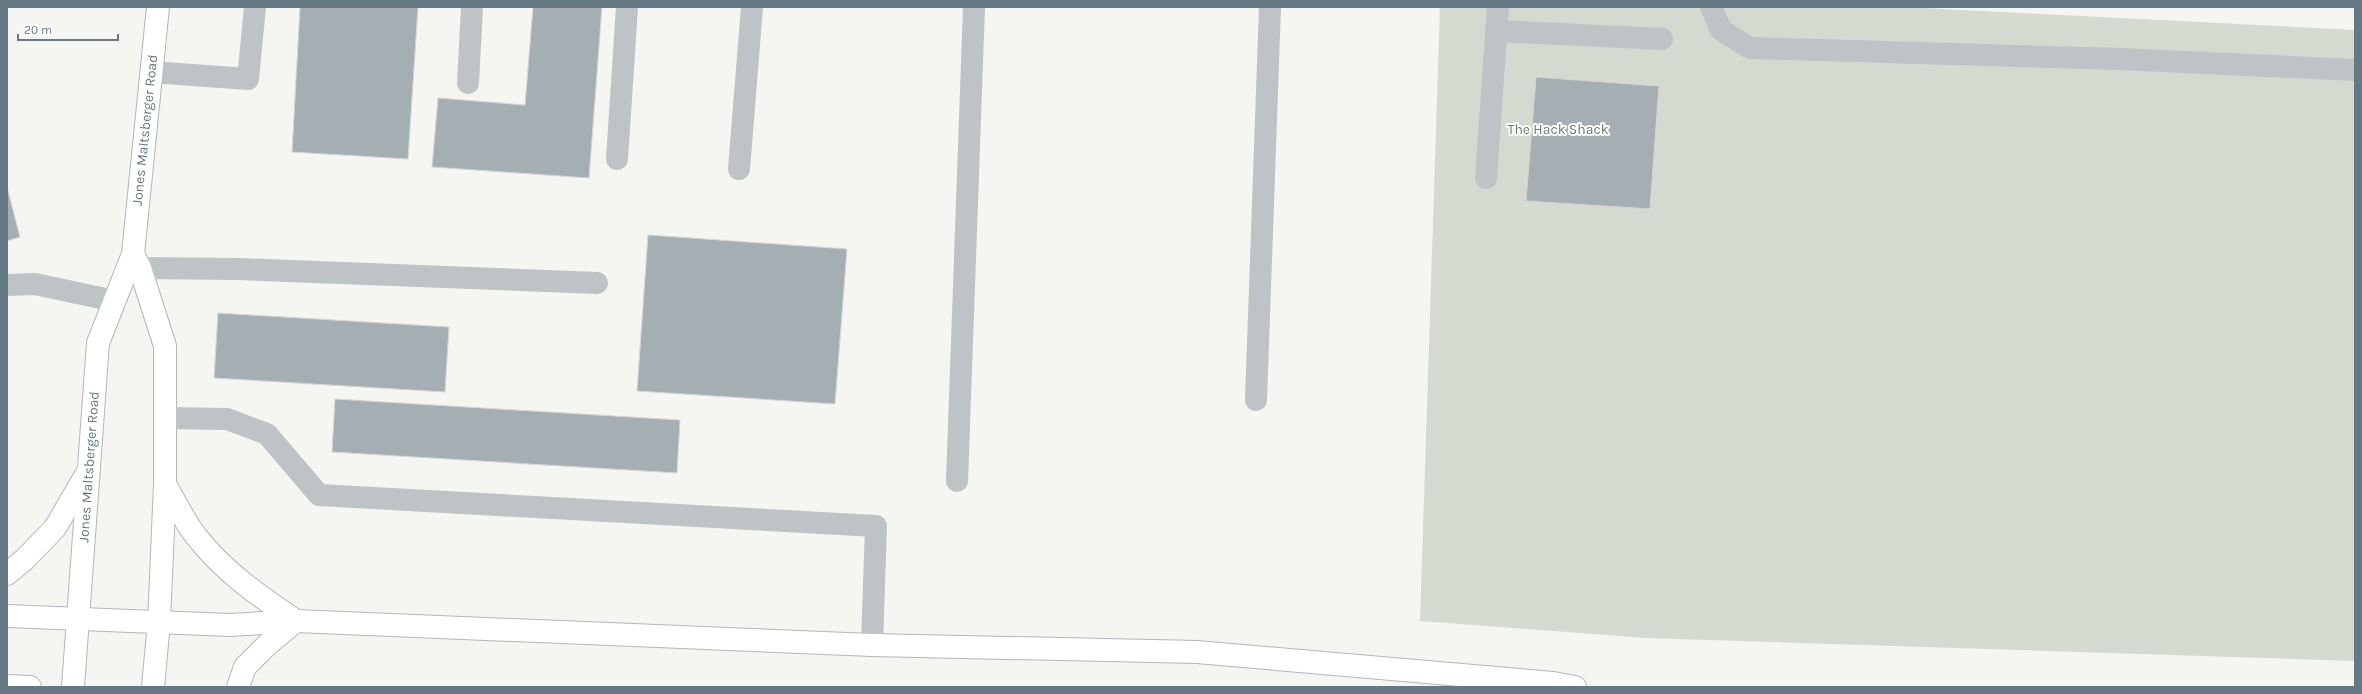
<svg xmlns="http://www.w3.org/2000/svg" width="2362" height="694" font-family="Karla,sans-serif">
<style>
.green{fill:#d5dad0}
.building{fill:#a5afb3;stroke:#d6d6d4}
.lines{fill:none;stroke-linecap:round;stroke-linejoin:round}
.major-casing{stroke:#b1b7ba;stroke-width:24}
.highway-casing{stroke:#b3b7ba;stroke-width:24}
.minor{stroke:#bec3c6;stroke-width:22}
.major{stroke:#fff;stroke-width:22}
.highway{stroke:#fff;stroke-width:22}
.labels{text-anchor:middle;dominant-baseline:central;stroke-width:4;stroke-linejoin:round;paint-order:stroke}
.park-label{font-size:14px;fill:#6a7a63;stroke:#fff}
.street-label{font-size:14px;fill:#647983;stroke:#fff}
</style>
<rect width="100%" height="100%" fill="#f5f5f1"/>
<polygon class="green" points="1440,7 1904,7 2355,30 2355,661 1645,638 1420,621"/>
<g class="building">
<polygon points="300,7 418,7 408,159 292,152"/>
<polygon points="533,7 602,7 589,178 432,167 438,98 525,105"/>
<polygon points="1536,77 1659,86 1650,209 1526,201"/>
<polygon points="7,187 20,237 7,241"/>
<polygon points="648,235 847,249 835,404 637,391"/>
<polygon points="218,313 449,327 445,392 214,378"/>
<polygon points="335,399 680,420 677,473 332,452"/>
</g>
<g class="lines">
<g class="major-casing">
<g id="major">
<polyline points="133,254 140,268 165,346 165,484 159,622 153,687"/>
<path d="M165,484C175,501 184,521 196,536C224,572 259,596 296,621"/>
<polyline points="7,574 25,559 55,528 87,473"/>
<polyline points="73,687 98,343 133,254 158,7"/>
</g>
</g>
<g class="highway-casing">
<g id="highway">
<polyline points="7,616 230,625 296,621 872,645 1197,652 1553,683 1575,687"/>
<polyline points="7,686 30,687"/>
<polyline points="238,687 245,667 268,644 296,621"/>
</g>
</g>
<g class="minor">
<polyline points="1711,7 1721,30 1750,48 2120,59 2355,70"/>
<polyline points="1496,31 1662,39"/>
<polyline points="151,72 248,79 255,7"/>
<polyline points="468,83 472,7"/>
<polyline points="617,159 627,7"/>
<polyline points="739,169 752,7"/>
<polyline points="1486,178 1498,7"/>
<polyline points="140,268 238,269 597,283"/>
<polyline points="7,285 35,284 115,301"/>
<polyline points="1256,400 1270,7"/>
<polyline points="165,418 227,419 267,434 319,495 876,526 872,645"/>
<polyline points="957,481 974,7"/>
</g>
<use href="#major" class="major"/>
<use href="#highway" class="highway"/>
</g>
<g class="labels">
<g class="park-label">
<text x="1558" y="129">The Hack Shack</text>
</g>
<g class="street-label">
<text transform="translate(145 130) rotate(-84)">Jones Maltsberger Road</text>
<text transform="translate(89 467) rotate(-86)">Jones Maltsberger Road</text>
</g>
</g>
<rect width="2362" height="694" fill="none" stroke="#647983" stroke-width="16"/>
<path d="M18 34v6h100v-6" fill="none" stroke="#647983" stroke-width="2"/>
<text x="24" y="34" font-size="12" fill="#647983" stroke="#ffffff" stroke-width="3" paint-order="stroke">20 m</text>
</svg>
